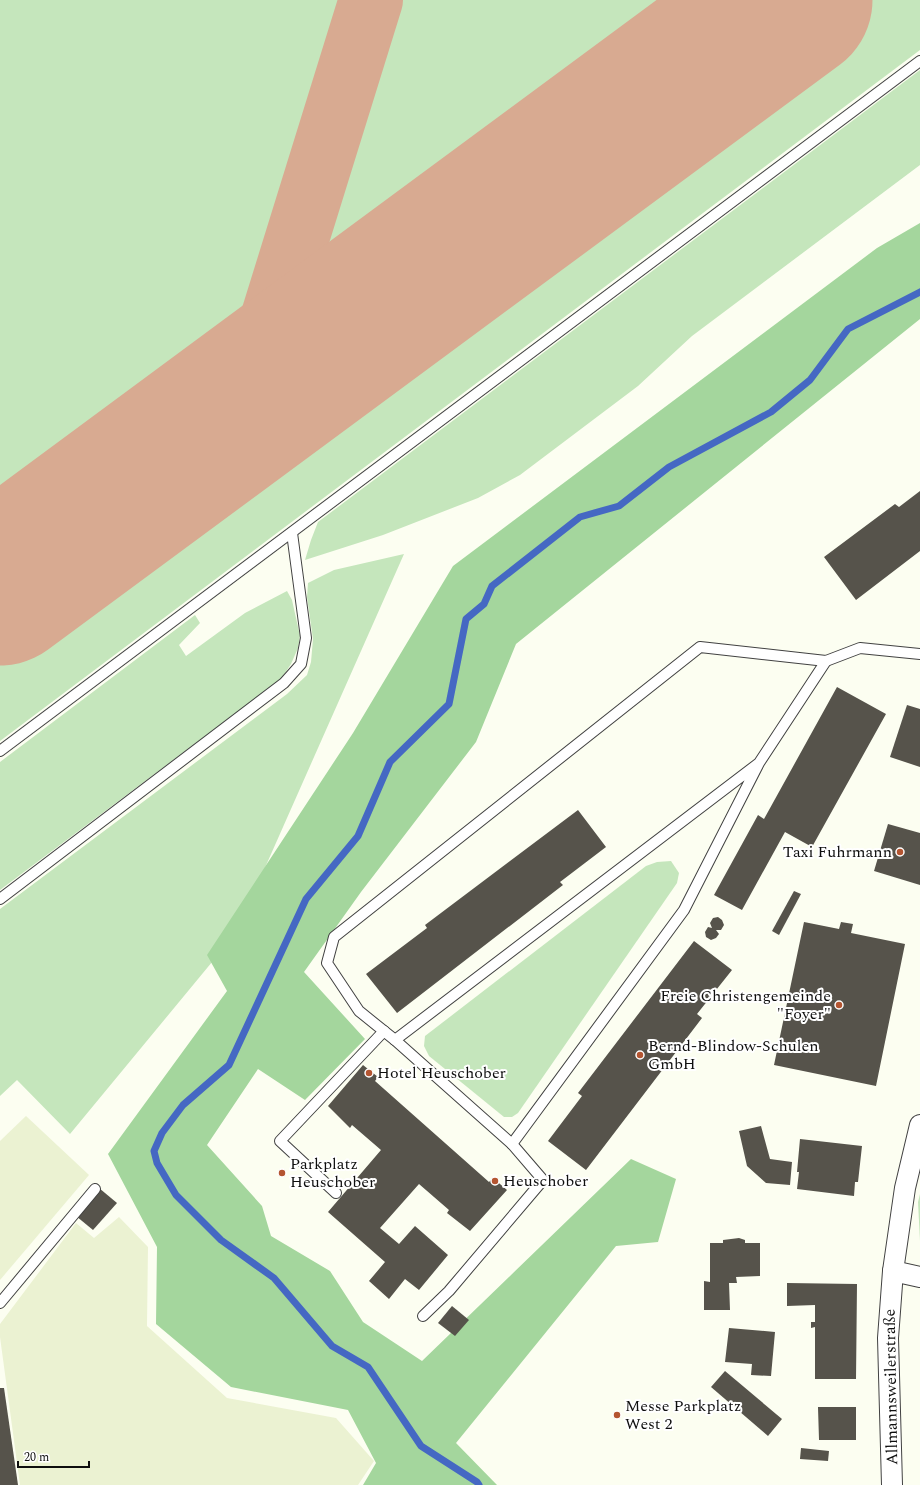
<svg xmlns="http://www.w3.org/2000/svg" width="920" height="1485" font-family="Spectral,serif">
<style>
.farmland{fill:#ebf2d2}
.green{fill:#c5e6bc}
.forest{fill:#a4d69d}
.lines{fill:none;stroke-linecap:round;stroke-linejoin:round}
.stream{stroke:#4568c3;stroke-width:7}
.taxiway{stroke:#d8aa91;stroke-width:64}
.runway{stroke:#d8aa91;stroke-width:161}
.building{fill:#56534b}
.service-casing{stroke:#414141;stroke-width:12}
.minor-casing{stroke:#414141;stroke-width:22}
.service{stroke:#fff;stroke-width:10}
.minor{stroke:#fff;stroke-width:20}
.poi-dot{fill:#b45531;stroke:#fff;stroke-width:1.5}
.labels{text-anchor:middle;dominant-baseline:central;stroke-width:4;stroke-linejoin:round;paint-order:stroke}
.poi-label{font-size:16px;fill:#0e0e0e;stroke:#fff;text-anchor:start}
.street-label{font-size:16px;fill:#0e0e0e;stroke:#fff}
</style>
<rect width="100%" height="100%" fill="#fcfef1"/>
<g class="farmland">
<polygon points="26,1116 89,1175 0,1280 0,1141"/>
<polygon points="119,1217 148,1247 147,1326 227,1398 336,1418 374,1461 358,1485 20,1485 0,1337 0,1324 76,1223 94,1238"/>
</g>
<g class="green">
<polygon points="0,0 920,0 920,50 0,741"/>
<polygon points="920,70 920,165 692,336 638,386 520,475 478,498 383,535 305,560 311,540 318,522"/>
<polygon points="404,554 236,933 70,1134 17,1080 0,1096 0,909 287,694 307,675 311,662 313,639 307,597 308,583 334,570"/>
<polygon points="287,591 292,600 300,636 298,648 291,664 281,679 0,890 0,762 195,615 200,623 179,645 186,656 245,613"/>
<polygon points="671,861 679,873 677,883 518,1113 512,1117 504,1117 429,1056 424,1046 425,1036 646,866 657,862"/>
<polygon points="920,1194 920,1241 918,1202"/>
</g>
<polygon class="forest" points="920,223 920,319 516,644 476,742 361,892 304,972 365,1039 305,1100 258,1069 207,1145 262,1206 271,1236 330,1271 363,1322 422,1361 631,1159 676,1179 658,1242 616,1246 456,1443 497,1485 363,1485 376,1463 348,1410 231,1387 156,1324 157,1247 108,1154 227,991 207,955 353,733 453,566 877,248"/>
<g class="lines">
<polyline class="stream" points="479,1485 477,1482 421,1446 368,1367 332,1346 274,1278 221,1240 176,1195 157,1163 154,1151 162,1133 183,1105 229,1065 306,899 358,836 390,762 449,704 466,619 484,604 492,586 580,517 619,506 669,467 771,412 810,380 848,329 920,292"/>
<polyline class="taxiway" points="246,403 371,0"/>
<polyline class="runway" points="0,585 792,0"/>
</g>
<g class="building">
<polygon points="920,491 920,551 856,600 824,557 895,504 899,507"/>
<polygon points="837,687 886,714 812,847 785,832 742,910 714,895 758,815 764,819"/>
<polygon points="907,705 920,709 920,767 890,757"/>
<polygon points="578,810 606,847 560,882 563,885 397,1013 366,974 427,928 425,925"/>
<polygon points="888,824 920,833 920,885 874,871"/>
<polygon points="794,891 801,894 779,935 772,931"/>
<polygon points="718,917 722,920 724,925 721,930 716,930 719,934 716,938 711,940 706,937 705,932 708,927 712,928 710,923 713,918"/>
<polygon points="804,922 839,929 841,922 853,924 851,933 905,944 876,1086 774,1065"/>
<polygon points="694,941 732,970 697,1014 702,1018 586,1170 548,1141 582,1096 578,1093"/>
<polygon points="363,1065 378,1077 375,1081 489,1182 493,1178 507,1190 470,1231 447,1213 449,1210 419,1184 380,1228 399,1244 415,1226 448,1255 419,1290 405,1279 389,1299 369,1281 385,1262 328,1212 381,1150 352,1125 350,1128 328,1106"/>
<polygon points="761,1126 770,1159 792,1162 790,1185 766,1183 747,1166 739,1131"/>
<polygon points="800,1139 862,1146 858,1182 855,1182 854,1196 797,1189 799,1172 797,1172"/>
<polygon points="99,1188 117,1203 93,1230 76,1216"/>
<polygon points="739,1238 745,1240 745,1243 760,1243 760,1276 736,1277 737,1283 729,1283 730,1310 704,1310 704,1281 710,1282 710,1243 723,1243 723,1240"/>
<polygon points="787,1283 857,1284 856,1379 815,1379 815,1327 811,1328 811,1322 815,1322 815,1305 787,1306"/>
<polygon points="452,1306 469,1320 455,1336 438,1323"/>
<polygon points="729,1328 775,1332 771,1376 751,1375 752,1364 725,1362"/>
<polygon points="725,1371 782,1419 768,1436 711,1387"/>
<polygon points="0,1388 4,1388 18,1485 0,1485"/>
<polygon points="818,1407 856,1407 856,1440 819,1440"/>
<polygon points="801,1448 829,1451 828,1461 800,1459"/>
</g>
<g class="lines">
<g class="service-casing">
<g id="service">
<polyline points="0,751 920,61"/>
<polyline points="759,763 395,1040 512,1144 684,910 759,763 826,661"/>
<polyline points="0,899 284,683 301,664 306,638 292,533"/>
<polyline points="395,1040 359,1011 327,963 334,937 700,647 826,661 860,648 920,654"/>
<polyline points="336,1193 280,1141 384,1031"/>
<polyline points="0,1303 95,1189"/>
<polyline points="423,1316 449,1291 543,1180 512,1144"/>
</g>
</g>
<g class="minor-casing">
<g id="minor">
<polyline points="893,1271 920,1277"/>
<polyline points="892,1485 888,1338 893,1271 905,1188 920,1125"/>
</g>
</g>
<use href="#service" class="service"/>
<use href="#minor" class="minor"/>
</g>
<g class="poi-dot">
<circle cx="900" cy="852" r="4"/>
<circle cx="839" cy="1005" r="4"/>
<circle cx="640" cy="1055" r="4"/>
<circle cx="369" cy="1073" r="4"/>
<circle cx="282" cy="1173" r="4"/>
<circle cx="495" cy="1181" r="4"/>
<circle cx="617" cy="1415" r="4"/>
</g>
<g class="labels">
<g class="poi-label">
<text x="892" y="852" text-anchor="end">Taxi Fuhrmann</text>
<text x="831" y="996" text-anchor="end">Freie Christengemeinde<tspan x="831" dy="18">"Foyer"</tspan></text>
<text x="648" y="1046">Bernd-Blindow-Schulen<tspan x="648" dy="18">GmbH</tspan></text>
<text x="377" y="1073">Hotel Heuschober</text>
<text x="290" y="1164">Parkplatz<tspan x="290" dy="18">Heuschober</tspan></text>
<text x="503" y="1181">Heuschober</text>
<text x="625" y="1406">Messe Parkplatz<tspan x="625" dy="18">West 2</tspan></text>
</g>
<g class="street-label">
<text transform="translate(891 1387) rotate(-91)">Allmannsweilerstraße</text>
</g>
</g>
<path d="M18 1461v6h71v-6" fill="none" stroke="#0e0e0e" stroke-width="2"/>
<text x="24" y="1461" font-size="12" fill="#0e0e0e" stroke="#ffffff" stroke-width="3" paint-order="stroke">20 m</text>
</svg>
